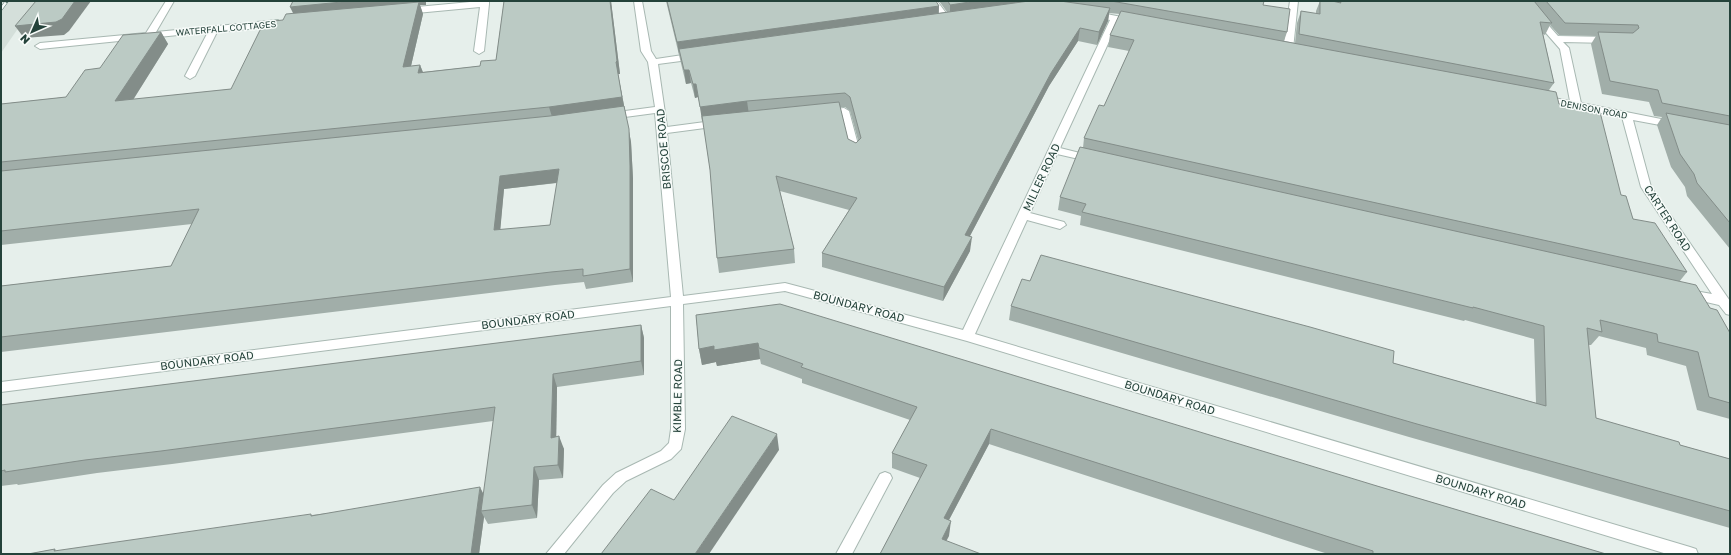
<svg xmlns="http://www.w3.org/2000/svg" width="1731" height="555" font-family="'Golos Text',sans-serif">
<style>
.built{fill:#d4dfda}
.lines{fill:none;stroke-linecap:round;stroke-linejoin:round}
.minor-casing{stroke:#a8b8b2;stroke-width:2}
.minor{fill:#fff;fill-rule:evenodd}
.rail-casing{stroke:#5f7d75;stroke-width:3.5}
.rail{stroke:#f7fbf9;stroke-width:2.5;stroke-dasharray:8;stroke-linecap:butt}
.wall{fill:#a1aea9;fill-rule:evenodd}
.shaded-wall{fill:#838d89}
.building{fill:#bbcac4;stroke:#838d89;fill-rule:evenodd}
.labels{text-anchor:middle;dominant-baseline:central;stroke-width:3;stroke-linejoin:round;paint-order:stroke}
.far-street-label{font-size:9px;fill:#24423a;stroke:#f7fbf9}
.street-label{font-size:11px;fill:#24423a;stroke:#f7fbf9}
</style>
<rect width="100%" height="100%" fill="#e6efeb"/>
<polygon class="built" points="1,1 37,1 1,53"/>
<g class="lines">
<g class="minor-casing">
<g id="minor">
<polygon points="166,1 174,1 156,32 278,20 282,23 278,26 217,32 195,76 190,79 185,76 208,32 40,49 35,46 40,43 146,33"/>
<polygon points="481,1 489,1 489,4 484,51 479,54 474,51 480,7 406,14 402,11 406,8"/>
<polygon points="634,1 642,1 651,51 656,59 696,53 701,56 696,59 658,64 667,127 720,120 725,123 720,126 667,133 683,296 785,283 963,330 1110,20 1089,16 1088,14 1092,11 1136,20 1137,22 1133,25 1118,22 1060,148 1096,157 1097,159 1092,162 1057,154 1030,213 1064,222 1066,225 1060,229 1027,220 975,334 1690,547 1696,549 1698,554 1667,554 967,341 785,291 683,304 685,429 681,449 671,459 626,481 613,493 564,554 546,554 603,485 616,473 661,451 669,443 671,429 671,306 1,392 1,382 671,297 655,113 610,119 605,116 610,113 655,107 648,62 641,51"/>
<polygon points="929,1 937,1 952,21 951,23 945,23"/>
<polygon points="1290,1 1298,1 1293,49 1288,52 1283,49"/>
<polygon points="1518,1 1527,1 1558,36 1609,37 1613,40 1609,43 1563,42 1569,48 1581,103 1676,122 1681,125 1676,128 1633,120 1651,187 1730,301 1730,315 1726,314 1719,305 1689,298 1685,297 1683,294 1685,291 1689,290 1712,294 1641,187 1622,117 1543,102 1538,99 1543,96 1570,101 1560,49"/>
<polygon points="844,108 849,111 860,152 859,154 855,155 850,152 840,114 826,116 821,113 826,110"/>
<polygon points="885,472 890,474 892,478 852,554 836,554 880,474"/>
</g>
</g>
<use href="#minor" class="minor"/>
<g class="rail-casing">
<polyline id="rail" points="1,9 7,1"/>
</g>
<use href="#rail" class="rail"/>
</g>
<g class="wall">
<path d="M293,1H426V5H420L423,14L411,66L420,65L423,72L480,66L496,60L504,1H611L620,74H618L631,142L633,179V282L586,289L584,282L555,285L1,352V286L171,266L192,224L1,245V104L66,97L100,68L161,32L168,44L133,100L231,89L283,20L293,14ZM557,183L550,225L500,230L504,189Z"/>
<path d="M666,1H936L939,6V13L947,12L939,1H1264L1263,5L1287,32L1284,41L1295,43L1297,23L1301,11L1316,14V11L1320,1H1730V249L1687,196L1685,187L1671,167L1657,125L1662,117L1654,116L1649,102L1602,94L1591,44L1596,36L1559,35L1550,25L1545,35L1543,34L1554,83L1549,90L1621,195L1633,219L1687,272L1679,282L1710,308L1730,333V419L1697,410L1686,366L1647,355L1646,348L1599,336L1591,345H1588L1596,418L1680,445L1730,459V528L1409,437L1009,320L1011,306L1030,281L1393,363L1536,403L1534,339L1465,320L1464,321L1080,225L1081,216L1058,210L1060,197L1083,148L1084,138L1104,106L1129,51L1108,47L1110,35L1120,14L1109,13L1108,21L1097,45L1078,41L1049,86L970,236V251L943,301L822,267V253L849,210L780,191L794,249L795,263L719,273L717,258L710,170L703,121L698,97L695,98L691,83L686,84ZM840,107H845L850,111L858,140L856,143L848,139Z"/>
<polygon points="696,315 1377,486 1606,554 1328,554 989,444 949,520 949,536 880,554 920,478 892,468 892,453 910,420 802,383 802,379 761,364 760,359 717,366 716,362 702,365 699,349"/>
<polygon points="641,325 644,338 644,375 557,387 556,437 564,449 563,478 539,480 537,518 488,524 484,517 479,554 28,554 55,549 56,551 312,515 484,494 493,421 172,464 97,473 18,485 17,484 1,486 1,405"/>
</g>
<g class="shaded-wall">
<polygon points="75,1 91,1 69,31 64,35 24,38 15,26"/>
<polygon points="352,1 426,1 426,5 420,5 423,14 408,79 295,17 290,7"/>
<polygon points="610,1 611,1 620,74 618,74 631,142 633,179 633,282 630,269 553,120 549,107"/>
<polygon points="976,1 1043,1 950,16 950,5"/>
<polygon points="939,6 938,18 679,49 679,54 677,42"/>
<polygon points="1110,8 1108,21 1097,45 1099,32"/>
<polygon points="1080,28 1078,41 1049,86 963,249 965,235 1051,73"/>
<polygon points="161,32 168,44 124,114 115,101"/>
<polygon points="420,65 425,78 418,73"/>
<polygon points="684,70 689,70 691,83 686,84"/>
<polygon points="693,84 696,84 698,97 695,98"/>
<polygon points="747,101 749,115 702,121 700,107"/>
<polygon points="559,169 563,182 504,189 499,244 494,230 500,176"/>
<polygon points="972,237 970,251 943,301 944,287"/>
<polygon points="641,325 644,338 644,375 641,361"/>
<polygon points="758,343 760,359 717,366 716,362 702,365 699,349 714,346"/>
<polygon points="553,374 557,387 556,451 551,438"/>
<polygon points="991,429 989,444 942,533 944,518"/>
<polygon points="777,434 779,450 709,554 695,554"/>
<polygon points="559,436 564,449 563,478 558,465"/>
<polygon points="534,467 539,480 537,518 532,505"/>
<polygon points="480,487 486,499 481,511 484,517 479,554 471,554"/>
<polygon points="951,521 949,536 940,553 942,539"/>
</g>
<g class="building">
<polygon points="36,1 75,1 62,19 56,22 15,26"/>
<polygon points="293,1 352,1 290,7"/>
<polygon points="504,1 610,1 617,61 616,62 622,97 549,107 1,162 1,104 66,97 85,70 100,68 123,35 161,32 115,101 231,89 264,22 283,20 286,14 419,2 403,67 420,65 418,73 480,66 481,61 496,60"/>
<polygon points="667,1 936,1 939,6 677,42"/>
<polygon points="948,1 976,1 950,5"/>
<polygon points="1029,1 1060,1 1110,8 1099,32 1080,28 1051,73 965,235 972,237 944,287 822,253 857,198 776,176 794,249 717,258 710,170 702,116 839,102 848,139 856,143 861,138 850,97 845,93 747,101 700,107 696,84 693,84 689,70 684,70 679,49"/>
<polygon points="1111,1 1264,1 1263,5 1290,9 1287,32"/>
<polygon points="1320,1 1332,1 1341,3 1340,1 1534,1 1552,23 1540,22 1554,83 1299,34 1301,11 1320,14"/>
<polygon points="1546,1 1730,1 1730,116 1662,103 1658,90 1610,81 1598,32 1633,33 1639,28 1638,25 1565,23"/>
<polygon points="1121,11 1556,92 1559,104 1600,112 1621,195 1626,196 1633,219 1655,223 1687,272 1084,138 1099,105 1104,106 1134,40 1110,35"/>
<path d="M624,106L629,129L630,166V269L583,276V269L551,272L1,337V286L171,266L199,209L1,231V171L550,116ZM559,169L550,225L494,230L500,176Z"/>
<polygon points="1666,113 1730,125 1730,223 1697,183 1694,174 1680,154"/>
<polygon points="1080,147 1696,285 1710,308 1717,310 1730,333 1730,403 1709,397 1698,352 1658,342 1657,334 1600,320 1602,332 1587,328 1596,418 1679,442 1680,445 1730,459 1730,511 1417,424 1011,306 1022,279 1030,281 1041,255 1310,327 1394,351 1393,363 1546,406 1544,326 1473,307 1473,308 1082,212 1086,204 1060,197"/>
<polygon points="780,304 1377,486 1606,554 1373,554 1373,551 991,429 944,518 951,521 942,539 981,554 880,554 927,465 892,453 917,407 801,367 803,364 759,348 758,343 714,350 714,346 699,349 696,315"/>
<polygon points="641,325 641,361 553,374 551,438 559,436 558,465 534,467 532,505 481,511 495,407 161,451 85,460 5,472 5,470 1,471 1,405"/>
<polygon points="732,416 777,434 695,554 601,554 651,489 674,500"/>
<polygon points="480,487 471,554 28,554 55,549 54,551 311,514 311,516"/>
</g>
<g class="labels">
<g class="far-street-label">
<text transform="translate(226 28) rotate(-5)">WATERFALL COTTAGES</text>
<text transform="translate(1594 109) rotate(11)">DENISON ROAD</text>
</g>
<g class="street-label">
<text transform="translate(663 149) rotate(-95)">BRISCOE ROAD</text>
<text transform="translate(1041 177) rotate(-65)">MILLER ROAD</text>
<text transform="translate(1668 218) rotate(57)">CARTER ROAD</text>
<text transform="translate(859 306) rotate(15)">BOUNDARY ROAD</text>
<text transform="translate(528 319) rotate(-7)">BOUNDARY ROAD</text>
<text transform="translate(207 360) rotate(-7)">BOUNDARY ROAD</text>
<text transform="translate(677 396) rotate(-89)">KIMBLE ROAD</text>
<text transform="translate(1170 397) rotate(17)">BOUNDARY ROAD</text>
<text transform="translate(1481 491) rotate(17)">BOUNDARY ROAD</text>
</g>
</g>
<rect width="1731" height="555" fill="none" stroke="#24423a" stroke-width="4"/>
<g transform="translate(32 32) rotate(225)" stroke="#f7fbf9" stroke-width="3" paint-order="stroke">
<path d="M0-3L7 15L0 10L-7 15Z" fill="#24423a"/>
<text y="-6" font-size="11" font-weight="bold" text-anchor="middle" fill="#24423a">N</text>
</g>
</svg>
